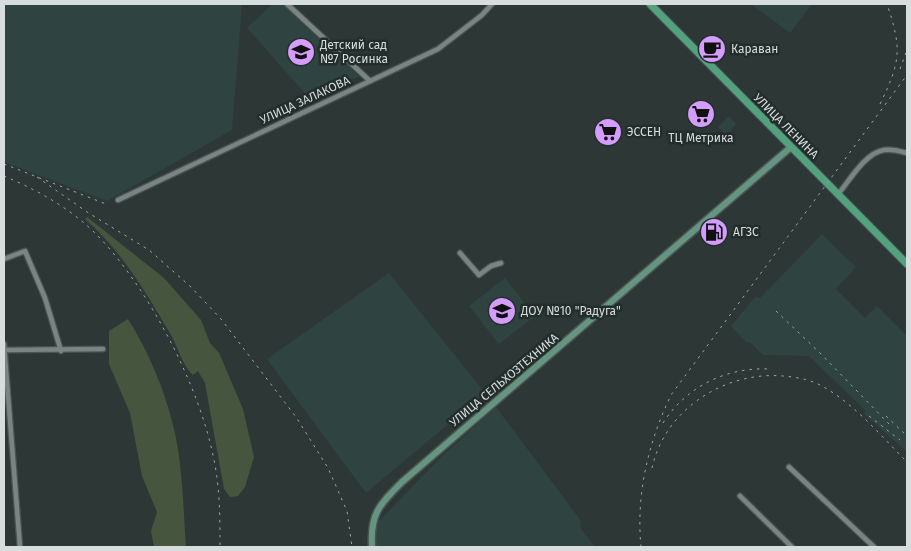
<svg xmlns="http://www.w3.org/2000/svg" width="911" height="551" font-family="'Fira Sans',sans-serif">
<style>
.built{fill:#2f4340}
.green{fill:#46553d}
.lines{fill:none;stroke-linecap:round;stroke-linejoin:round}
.street-casing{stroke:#4b5453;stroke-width:7}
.secondary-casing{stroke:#4b5453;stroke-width:9}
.primary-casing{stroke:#4b5453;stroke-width:9}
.street{stroke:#788583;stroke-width:4.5}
.secondary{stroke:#659481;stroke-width:6}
.primary{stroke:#52a27f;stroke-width:7}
.rail{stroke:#9da6a4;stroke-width:1;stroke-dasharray:2.5 5;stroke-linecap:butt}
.labels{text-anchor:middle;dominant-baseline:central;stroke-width:5;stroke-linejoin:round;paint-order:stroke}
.poi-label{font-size:12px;fill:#d6dddc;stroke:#232e2c;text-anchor:start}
.street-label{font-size:12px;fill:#d6dddc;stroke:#232e2c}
</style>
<rect width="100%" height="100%" fill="#2d3836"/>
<g class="built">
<polygon points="4,4 242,4 232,130 107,201 4,162"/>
<polygon points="272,4 282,4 359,76 311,100 247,28"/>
<polygon points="751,4 812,4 790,33"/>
<polygon points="729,116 736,124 726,135 718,127"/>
<polygon points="822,234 856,267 836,289 865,318 877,306 907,336 907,452 864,414 866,411 809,356 763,355 750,342 746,342 731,326 755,297 760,298"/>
<polygon points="389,273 485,393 366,493 267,359"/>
<polygon points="505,278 535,316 499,344 469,306"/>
<polygon points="496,407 581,521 580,528 595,547 375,547 374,526 441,457"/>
</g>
<g class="green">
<path d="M87,217L164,278L201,320L210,343L219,353L243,409L254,457L245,487L238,496L230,497L224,489L205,383L198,371L193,375C182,365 178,347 171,335C147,294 121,250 85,219Z"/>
<path d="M128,319C148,351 164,388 173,425C183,464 183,507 186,547H154L151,531L157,512L142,476L130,413L109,364V331Z"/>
</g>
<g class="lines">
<g class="street-casing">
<g id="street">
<polyline points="287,4 370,81"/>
<path d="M839,193C850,180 865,153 884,150C891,149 900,151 907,153"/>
<polyline points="118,200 438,49 482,15 492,4"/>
<polyline points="460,253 479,275 491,266 501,263"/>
<polyline points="4,259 25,251 45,298 61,351"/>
<polyline points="4,344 20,547"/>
<polyline points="5,350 103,349"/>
<polyline points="789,467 874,547"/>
<polyline points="740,496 792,547"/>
</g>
</g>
<g class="secondary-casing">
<path id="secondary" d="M372,547C370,514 379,505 402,482L791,147"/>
</g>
<g class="primary-casing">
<polyline id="primary" points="650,4 907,264"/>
</g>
<use href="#street" class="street"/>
<use href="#secondary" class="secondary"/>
<use href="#primary" class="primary"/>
<g class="rail">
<polyline points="900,69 907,50"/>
<path d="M880,104C901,61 902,49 887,4"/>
<polyline points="4,164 106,204"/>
<path d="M4,176C37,190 70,208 96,234C149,288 200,387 214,460C220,489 220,518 220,547"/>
<polyline points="37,177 87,212 149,250 191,287 221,319 296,417 328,468 347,511 352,547"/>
<polyline points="776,311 821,354 889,424"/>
<polyline points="869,416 900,440"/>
<polyline points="886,416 907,436"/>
<path d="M663,423C686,387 726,367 769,369"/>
<path d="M652,468C665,409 725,371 783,376C795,377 808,379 820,385C854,403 880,435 907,462"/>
<path d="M641,547C636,494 648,443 671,395L907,75"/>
</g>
</g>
<defs>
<g id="cafe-disc" transform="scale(1.4375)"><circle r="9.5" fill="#d49cfc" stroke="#232e2c"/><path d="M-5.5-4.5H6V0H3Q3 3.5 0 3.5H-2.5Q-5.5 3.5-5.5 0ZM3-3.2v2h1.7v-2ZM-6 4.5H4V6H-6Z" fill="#111"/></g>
<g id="school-disc" transform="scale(1.4375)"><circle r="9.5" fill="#d49cfc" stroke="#232e2c"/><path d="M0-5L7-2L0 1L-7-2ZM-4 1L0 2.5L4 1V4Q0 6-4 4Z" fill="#111"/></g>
<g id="supermarket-disc" transform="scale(1.4375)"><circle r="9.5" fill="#d49cfc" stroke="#232e2c"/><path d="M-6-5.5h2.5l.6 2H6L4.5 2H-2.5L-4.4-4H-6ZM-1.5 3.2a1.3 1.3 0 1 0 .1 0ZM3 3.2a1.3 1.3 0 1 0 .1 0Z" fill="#111"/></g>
<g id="fuel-disc" transform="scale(1.4375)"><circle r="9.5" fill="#d49cfc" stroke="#232e2c"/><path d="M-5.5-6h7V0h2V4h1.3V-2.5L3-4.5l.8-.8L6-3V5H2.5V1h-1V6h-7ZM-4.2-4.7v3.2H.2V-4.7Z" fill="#111"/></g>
</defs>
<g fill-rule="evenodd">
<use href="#cafe-disc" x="712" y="49"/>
<use href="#school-disc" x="301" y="52"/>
<use href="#supermarket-disc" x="701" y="114"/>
<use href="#supermarket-disc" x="608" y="132"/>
<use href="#fuel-disc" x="714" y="232"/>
<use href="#school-disc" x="502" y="311"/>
</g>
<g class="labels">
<g class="poi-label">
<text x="320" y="45">Детский сад<tspan x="320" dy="14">№7 Росинка</tspan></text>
<text x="731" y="49">Караван</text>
<text x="627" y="132">ЭССЕН</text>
<text x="701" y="138" text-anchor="middle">ТЦ Метрика</text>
<text x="733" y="232">АГЗС</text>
<text x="521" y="311">ДОУ №10 "Радуга"</text>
</g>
<g class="street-label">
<text transform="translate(305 100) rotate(-25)">УЛИЦА ЗАЛАКОВА</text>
<text transform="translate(786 126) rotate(45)">УЛИЦА ЛЕНИНА</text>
<text transform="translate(504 380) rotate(-40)">УЛИЦА СЕЛЬХОЗТЕХНИКА</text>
</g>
</g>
<rect width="911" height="551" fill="none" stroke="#d6dddc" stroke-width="10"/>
</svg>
